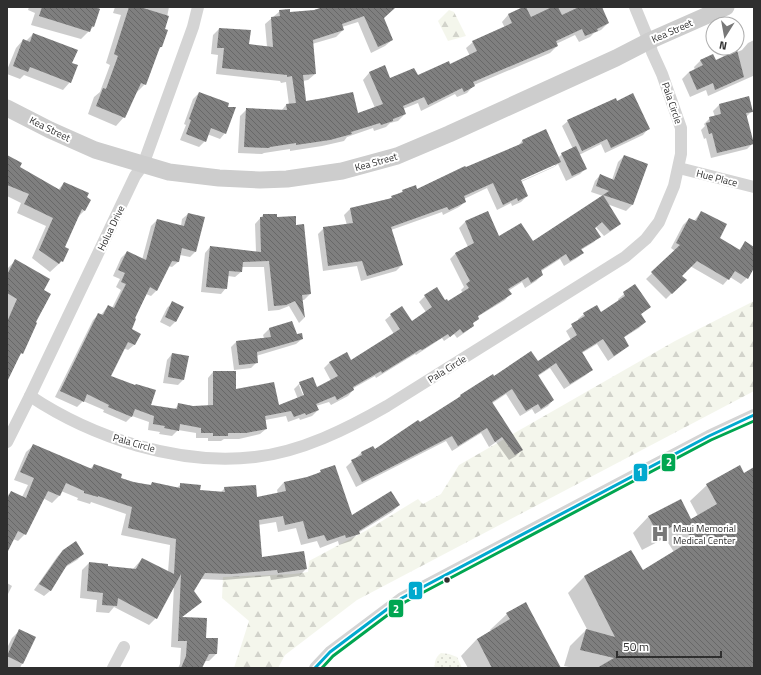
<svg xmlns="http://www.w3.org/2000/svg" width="761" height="675" font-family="'Titillium Web',sans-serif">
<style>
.forest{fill:url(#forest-firs)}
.park{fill:url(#park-dots)}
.shadow{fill:#0003;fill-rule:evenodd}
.building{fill:url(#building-back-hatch)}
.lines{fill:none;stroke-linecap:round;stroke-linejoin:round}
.street{stroke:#d4d4d4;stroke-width:12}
.secondary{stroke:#cdcdcd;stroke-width:17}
.bus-1-casing{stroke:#fff;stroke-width:6}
.bus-2-casing{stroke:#fff;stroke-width:6}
.bus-1{stroke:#00a9ce;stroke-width:3}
.bus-2{stroke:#00a651;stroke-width:3}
.bus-dot{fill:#2f2f2f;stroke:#fff;stroke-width:1.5}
.labels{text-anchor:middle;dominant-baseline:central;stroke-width:4;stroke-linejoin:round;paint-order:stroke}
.street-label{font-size:10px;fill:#2f2f2f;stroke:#fff}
.poi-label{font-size:10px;fill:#2f2f2f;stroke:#fff;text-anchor:start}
.line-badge{stroke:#fff;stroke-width:1.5}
.badge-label{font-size:11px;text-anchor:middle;font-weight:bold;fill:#fff}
</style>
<defs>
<pattern id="forest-firs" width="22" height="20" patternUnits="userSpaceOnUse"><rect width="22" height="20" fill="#f4f6ec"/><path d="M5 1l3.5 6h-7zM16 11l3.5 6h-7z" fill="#d2d3cb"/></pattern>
<pattern id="park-dots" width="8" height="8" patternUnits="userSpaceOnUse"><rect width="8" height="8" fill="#f4f6ec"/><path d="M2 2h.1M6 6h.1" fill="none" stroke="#d2d3cb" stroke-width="1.8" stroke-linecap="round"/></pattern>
<pattern id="building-back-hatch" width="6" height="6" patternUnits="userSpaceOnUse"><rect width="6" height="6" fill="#7f7f7f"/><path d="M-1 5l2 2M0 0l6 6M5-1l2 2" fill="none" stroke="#686868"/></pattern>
</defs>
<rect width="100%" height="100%" fill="#fff"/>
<g class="forest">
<polygon points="449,10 454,12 466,36 448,41 438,21"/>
<polygon points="754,301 754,391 357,600 285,655 278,668 234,668 249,621 222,598 223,577 294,574 308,572 309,561 369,529 418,499 423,504 441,494 459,465 675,341"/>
</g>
<path class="park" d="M441,653L449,654L457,657L462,668H435C434,661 436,657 441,653Z"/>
<g class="shadow">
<polygon points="29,7 100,7 94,26 81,39 31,25 35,13 28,10"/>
<polygon points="115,7 169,7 161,47 157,51 145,84 136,93 124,117 116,126 88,114 94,97 100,92 110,65 106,63 121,15 113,13"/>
<polygon points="326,7 396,7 383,18 392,40 385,46 371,53 358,22 342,27 343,30 336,37 312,44 315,74 308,80 303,81 306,102 358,114 375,108 363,80 369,73 384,66 390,79 417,77 450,65 470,56 466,48 473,42 505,28 502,22 508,15 526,7 560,7 561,8 563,7 601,7 608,23 601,30 594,33 590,37 579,42 575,35 556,44 557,46 550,53 474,85 467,93 457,97 455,94 421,111 418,103 403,109 405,114 398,121 390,123 386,127 374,131 373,128 347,137 344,141 322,146 290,151 290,149 264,153 262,154 238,153 240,116 247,109 281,111 286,105 289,105 286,82 281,83 280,81 216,74 218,55 211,54 213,35 219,29 248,45 267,47 265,24 280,11 289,13 315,11"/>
<polygon points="33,34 71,63 70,82 63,90 24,75 20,79 7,74 7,70 16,48 23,40 26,41"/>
<polygon points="754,40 754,77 753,76 708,96 706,90 690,97 682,79 689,72 695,70 694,67 701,60 715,61 742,50 748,43"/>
<polygon points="199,93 225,133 220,139 207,134 205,141 199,147 180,140 186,125 184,124 193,99"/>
<polygon points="749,98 752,111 746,117 753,143 747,149 711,158 706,138 704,139 701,130 705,126 704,124 710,118 715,117 713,111 719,105"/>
<path d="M617,102L648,129L643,135L605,153L601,144L579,155L586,168L580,174L566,181L558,164L554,167L521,182L527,196L521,202L512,206L511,203L497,210L487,188L464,199L465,202L459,207L443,215L442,212L391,230L402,265L396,271L361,281L357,266L323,271L318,234L324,228L347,225L344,215L350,209L389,199L403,191L416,190L517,147L522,141L558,158L562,154L573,149L562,126L568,121ZM555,164V166L517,183L516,181Z"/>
<polygon points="7,156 19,168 58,190 64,183 86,198 85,210 77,218 63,247 62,261 50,272 32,258 46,226 17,213 21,203 7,196"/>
<path d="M624,156L647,164L632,205L626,211L607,204L620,224L614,229L604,236L596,227L594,229L599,236L594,242L581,250L583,253L577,258L564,266L560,259L540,272L542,275L536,281L525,288L522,282L508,291L510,294L505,300L477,317L478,318L472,324L473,326L467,331L457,338L454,334L444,341L442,338L416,355L415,354L376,378L375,376L352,389L353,390L348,396L331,405L329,402L316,406L318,410L312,416L300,420L299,418L288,422L286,416L265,420L266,429L260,434L239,439H224L221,441H208V438H196V433L178,430L172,436L159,434L160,432L148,430L149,422L132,416L126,422L103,412L104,410L83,401L77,407L55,397L93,320L99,314L101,315L108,306L112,308L121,290L116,287L120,279L113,276L121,258L127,252L142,260L151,226L157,220L181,226L182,219L188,214L195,252L190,257L180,255L178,262L172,267L168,266L157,290L151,296L146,294L130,330L139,334L134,345L128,350L123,348L109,377L150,406L174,410L179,404L193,407H208V378L213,372L235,391L278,406L298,399L294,389L300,383L317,389L331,381L324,368L330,362L351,361L394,334L385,320L391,315L411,322L426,312L419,302L425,296L448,303L463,293L461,290L464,287L450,259L456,253L468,247L459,228L465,222L488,212L499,238L532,242L603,196L591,192L595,181L600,175L612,180L618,162ZM299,385H301L307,400H305Z"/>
<polygon points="701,212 719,238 739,250 745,243 754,248 754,266 747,278 741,284 730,277 723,285 690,266 681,276 685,280 666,299 646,279 675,251 671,248 683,225 689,219 694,221"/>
<polygon points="263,215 276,218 295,227 310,294 304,300 302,300 304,318 299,323 289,306 279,310 268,311 264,267 241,267 241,272 235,277 228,276 226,288 221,294 201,292 205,253 210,247 256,252 255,224"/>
<polygon points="15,261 43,291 35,323 22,353 17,358 7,380 7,269"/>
<polygon points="634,286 650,307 640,315 645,322 639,328 623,338 628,346 622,351 608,361 597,344 582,353 592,369 586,375 564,389 550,368 538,376 553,400 548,406 535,414 532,409 520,416 506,394 491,404 521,450 516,456 509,460 496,442 489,447 481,433 452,451 446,441 356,487 346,467 361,453 372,447 374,451 420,424 455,401 461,395 494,377 537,363 571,340 566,331 579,321 578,319 584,314 597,306 601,314 619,301 618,299"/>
<polygon points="173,302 175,322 170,327 160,322 167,308"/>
<polygon points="291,323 296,335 302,339 296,344 256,356 257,362 251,368 234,370 231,347 237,341 264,338 263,335 269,329"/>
<polygon points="172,354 183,380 178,385 163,383 167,360"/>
<polygon points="34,445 90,469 94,465 120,478 149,486 152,483 177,488 181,484 199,491 221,492 225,488 256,498 278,494 277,490 284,482 307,478 317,474 321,471 352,517 399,505 392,512 358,533 351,541 339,545 338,541 320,548 317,541 301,545 296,528 278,532 276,522 258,525 261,558 306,569 299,576 271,580 270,576 224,580 200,579 193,591 201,602 181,618 205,638 216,654 209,661 205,661 201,668 178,668 180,664 181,648 171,647 174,585 156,618 149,625 114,607 109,613 96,612 97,600 80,598 82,570 89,563 107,567 133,569 142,559 168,572 170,545 121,535 126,514 91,502 90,504 77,500 78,498 61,491 59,496 52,503 43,498 25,534 18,541 13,539 7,550 7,496 11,492 22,497 28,485 14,480 26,452"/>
<polygon points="754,469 754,668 574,668 564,666 570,646 586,630 588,631 568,593 584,577 631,552 642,571 674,552 665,538 642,550 633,533 649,516 691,520 698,516 690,501 707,485 743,474"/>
<polygon points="63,550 83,554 77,560 64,568 50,591 44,596 34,590 57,557"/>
<polygon points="7,583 12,586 7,596"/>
<polygon points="507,614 560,668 468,668 461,656 477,639 491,631 490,630"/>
<polygon points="20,630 35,637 20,668 7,668 7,648 12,638"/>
</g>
<g class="building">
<polygon points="42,7 94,7 100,9 94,27 92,26 90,32 39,16"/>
<polygon points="129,7 140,7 169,16 165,29 168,30 162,47 160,47 146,85 141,83 125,118 96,106 103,88 106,89 118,56 114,54"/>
<polygon points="323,7 396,7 384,18 393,40 378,47 364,16 342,24 344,30 313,40 316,74 303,75 306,101 324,98 353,92 358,113 383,104 369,72 385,65 390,78 414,68 418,75 449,61 450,64 477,51 472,41 512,23 508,14 523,7 526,7 531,17 552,7 558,7 562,15 579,7 602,7 609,23 597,29 598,31 585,36 582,29 556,41 558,46 473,82 475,86 464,92 462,88 428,105 424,97 403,106 406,114 393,119 393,121 381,125 380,123 351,132 352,134 330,140 296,145 296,143 270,147 269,148 244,147 246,108 287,110 286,104 296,103 292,76 287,77 287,75 222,68 224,48 217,48 219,28 251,30 249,44 273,47 271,17 280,16 279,10 290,9 290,12 314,10"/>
<polygon points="33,33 78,50 72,63 78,65 71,83 30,67 28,72 13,66 23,39 30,42"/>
<polygon points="737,50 744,77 715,90 713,83 697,90 689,72 703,65 700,60 713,54 716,60"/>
<polygon points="199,92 229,103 228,107 236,107 226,134 211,128 206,142 186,134 191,120 189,119"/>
<polygon points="633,93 650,129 611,148 607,139 582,151 567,120 616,98 617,101"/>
<polygon points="749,96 753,112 746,113 754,144 717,153 712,133 709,134 706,123 710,122 709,117 721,114 719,104"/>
<polygon points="546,129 561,162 521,180 528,196 518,201 517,198 503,205 493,183 464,196 466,202 449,210 447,207 391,227 403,265 367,276 362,261 328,266 323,227 353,223 350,208 392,198 391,196 403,192 402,190 416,185 417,189 465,166 466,167 523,143 522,140"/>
<polygon points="576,146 587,169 572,176 561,153"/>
<polygon points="7,155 22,163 20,167 60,190 64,182 89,193 87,197 91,200 85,211 82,209 65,247 69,249 63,262 61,261 59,264 39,250 53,218 24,204 29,194 7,185"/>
<polygon points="624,155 648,164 633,205 603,195 609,191 596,186 600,174 614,180"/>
<polygon points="603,195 621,224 610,231 602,222 595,228 601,237 581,249 584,253 570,261 566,254 541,270 543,275 531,283 528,277 508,289 512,294 478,316 479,319 473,323 474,326 463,333 460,329 450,337 448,334 422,350 421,349 382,373 381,371 353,387 354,390 337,400 335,396 316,404 319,410 306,415 305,413 294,417 291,411 265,416 267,429 246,433 228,433 228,436 213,436 213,433 201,433 201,428 180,424 179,431 164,428 165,426 153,424 154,416 135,409 132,417 108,407 109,405 87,394 84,402 60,391 98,313 103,315 108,305 114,308 126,284 121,282 125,273 118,270 127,251 146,260 157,219 184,226 188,213 205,217 196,252 182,248 179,262 172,261 157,291 150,287 135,318 136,319 132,329 141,334 135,345 128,342 111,376 135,385 136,384 156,390 151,405 177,409 178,403 193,406 213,405 213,371 236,371 236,389 274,382 279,405 304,395 299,382 313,377 317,387 338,376 329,362 347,352 351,360 400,329 390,314 402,306 412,321 432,307 424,295 437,287 445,300 447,299 448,301 469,288 466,284 470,281 455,253 474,243 465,221 488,211 499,236 521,223 533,241"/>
<polygon points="701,211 727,224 720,238 740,250 745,241 754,247 754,268 748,279 735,271 729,280 697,261 682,276 687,280 672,294 651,272 680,245 676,243 689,218 696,221"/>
<polygon points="263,214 277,214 277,217 296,216 296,225 304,224 311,294 302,295 305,318 295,301 286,305 274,306 269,261 243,262 242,272 229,271 227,289 206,287 210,246 261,252 260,217 263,217"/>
<polygon points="15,259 50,279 44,290 51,294 36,322 37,323 23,354 21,353 7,382 7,322 17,299 7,293 7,275"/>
<polygon points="635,284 651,307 641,314 646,322 624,337 629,346 614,356 603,339 582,352 593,370 570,384 556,363 538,375 554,400 541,409 538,404 526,411 512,389 492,402 523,450 515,455 502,437 495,442 487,428 458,446 452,436 362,482 351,460 362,455 361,452 373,446 375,449 418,420 420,422 461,396 460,395 493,374 494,376 531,351 538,361 577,335 571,324 585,316 583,313 597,305 601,312 625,296 623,292"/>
<polygon points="172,301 184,307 176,322 165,317"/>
<polygon points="292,321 297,334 302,333 303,339 257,352 258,363 239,365 236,341 271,337 269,328"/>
<polygon points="172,353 189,356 184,380 168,377"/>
<polygon points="33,444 92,469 94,464 122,474 121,478 133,482 151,485 152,482 180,488 180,483 201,485 200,490 225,492 224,487 256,485 257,497 286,491 284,482 307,477 321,472 320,470 335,465 352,515 391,491 400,505 359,531 360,534 346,538 345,535 327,541 324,535 308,539 303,521 285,525 283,516 259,520 262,557 304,551 307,569 278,573 277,570 232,574 205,573 194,591 202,602 182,617 207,618 206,638 218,638 217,654 209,654 202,668 181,668 186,656 187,641 178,641 181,574 157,619 118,598 117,606 102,605 103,593 87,591 89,562 108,564 108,566 136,569 142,558 174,574 176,539 128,528 132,507 98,496 98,497 84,493 84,491 66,483 60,496 48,491 26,535 18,531 7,553 7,499 11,491 26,498 34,478 20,472"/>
<polygon points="740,465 744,473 754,467 754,668 597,668 614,658 580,650 586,629 615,637 584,576 631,550 643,570 692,540 681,522 658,534 648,516 681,499 691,519 717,504 706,484"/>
<polygon points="76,541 84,554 67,565 51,591 39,584 63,550"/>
<polygon points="526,602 529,608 561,668 492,668 477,639 510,619 506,613"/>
<polygon points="19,629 36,637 23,664 7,656"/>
</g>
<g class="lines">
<g class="street">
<polyline points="679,168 754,187"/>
<path d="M30,396C93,438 179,466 255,457C301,452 347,429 387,406L625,257L646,239L659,222L674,186L681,154V128L662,74L652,52L649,41L635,7"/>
<polyline points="7,442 30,396 135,176 143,165 193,27 198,7"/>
<polyline points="113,668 124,647"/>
<polyline points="315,668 330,652 402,598 709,436 754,415"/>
</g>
<polyline class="secondary" points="7,108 50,130 95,150 169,172 219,178 260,180 287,179 342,171 397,156 449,134 616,58 649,41 726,7"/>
<g class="bus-1-casing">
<polyline id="bus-1" points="315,668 330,652 402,598 709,436 754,415"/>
</g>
<g class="bus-2-casing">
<polyline id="bus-2" points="322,668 333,656 405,602 711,440 754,421"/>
</g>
<use href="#bus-1" class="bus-1"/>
<use href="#bus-2" class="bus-2"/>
</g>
<defs>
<g id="hospital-bare" transform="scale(1.38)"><path d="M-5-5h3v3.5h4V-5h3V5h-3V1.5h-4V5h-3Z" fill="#787878" stroke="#fff" stroke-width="2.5" paint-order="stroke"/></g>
</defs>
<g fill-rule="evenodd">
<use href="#hospital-bare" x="660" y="534"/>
</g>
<circle class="bus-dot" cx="447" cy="580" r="3.5"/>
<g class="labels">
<g class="street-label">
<text transform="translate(672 31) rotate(-24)">Kea Street</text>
<text transform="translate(672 103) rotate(71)">Pala Circle</text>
<text transform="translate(50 129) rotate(26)">Kea Street</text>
<text transform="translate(376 162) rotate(-16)">Kea Street</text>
<text transform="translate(717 178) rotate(14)">Hue Place</text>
<text transform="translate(111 228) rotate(-64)">Holua Drive</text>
<text transform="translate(447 369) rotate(-32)">Pala Circle</text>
<text transform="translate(134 443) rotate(16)">Pala Circle</text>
</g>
<g class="poi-label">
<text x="673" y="528">Maui Memorial<tspan x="673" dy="12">Medical Center</tspan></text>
</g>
</g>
<g class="line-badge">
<rect x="661" y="453" width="15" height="19" rx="4" fill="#00a651"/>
<rect x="633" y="463" width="15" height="19" rx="4" fill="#00a9ce"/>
<rect x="408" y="581" width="15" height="19" rx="4" fill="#00a9ce"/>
<rect x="388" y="599" width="16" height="19" rx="4" fill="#00a651"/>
</g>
<g class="badge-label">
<text x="669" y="466">2</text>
<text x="640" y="476">1</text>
<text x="415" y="595">1</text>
<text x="396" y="613">2</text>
</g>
<rect width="761" height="675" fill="none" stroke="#2f2f2f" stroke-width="16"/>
<g transform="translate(725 36) rotate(191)"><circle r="19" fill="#ffffff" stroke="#acacac"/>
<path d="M0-3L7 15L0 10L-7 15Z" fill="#787878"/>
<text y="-6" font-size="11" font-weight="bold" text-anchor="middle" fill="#2f2f2f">N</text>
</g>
<path d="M617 651v6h104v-6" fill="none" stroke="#2f2f2f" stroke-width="2"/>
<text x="623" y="651" font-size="12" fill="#2f2f2f" stroke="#ffffff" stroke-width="3" paint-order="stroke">50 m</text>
</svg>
